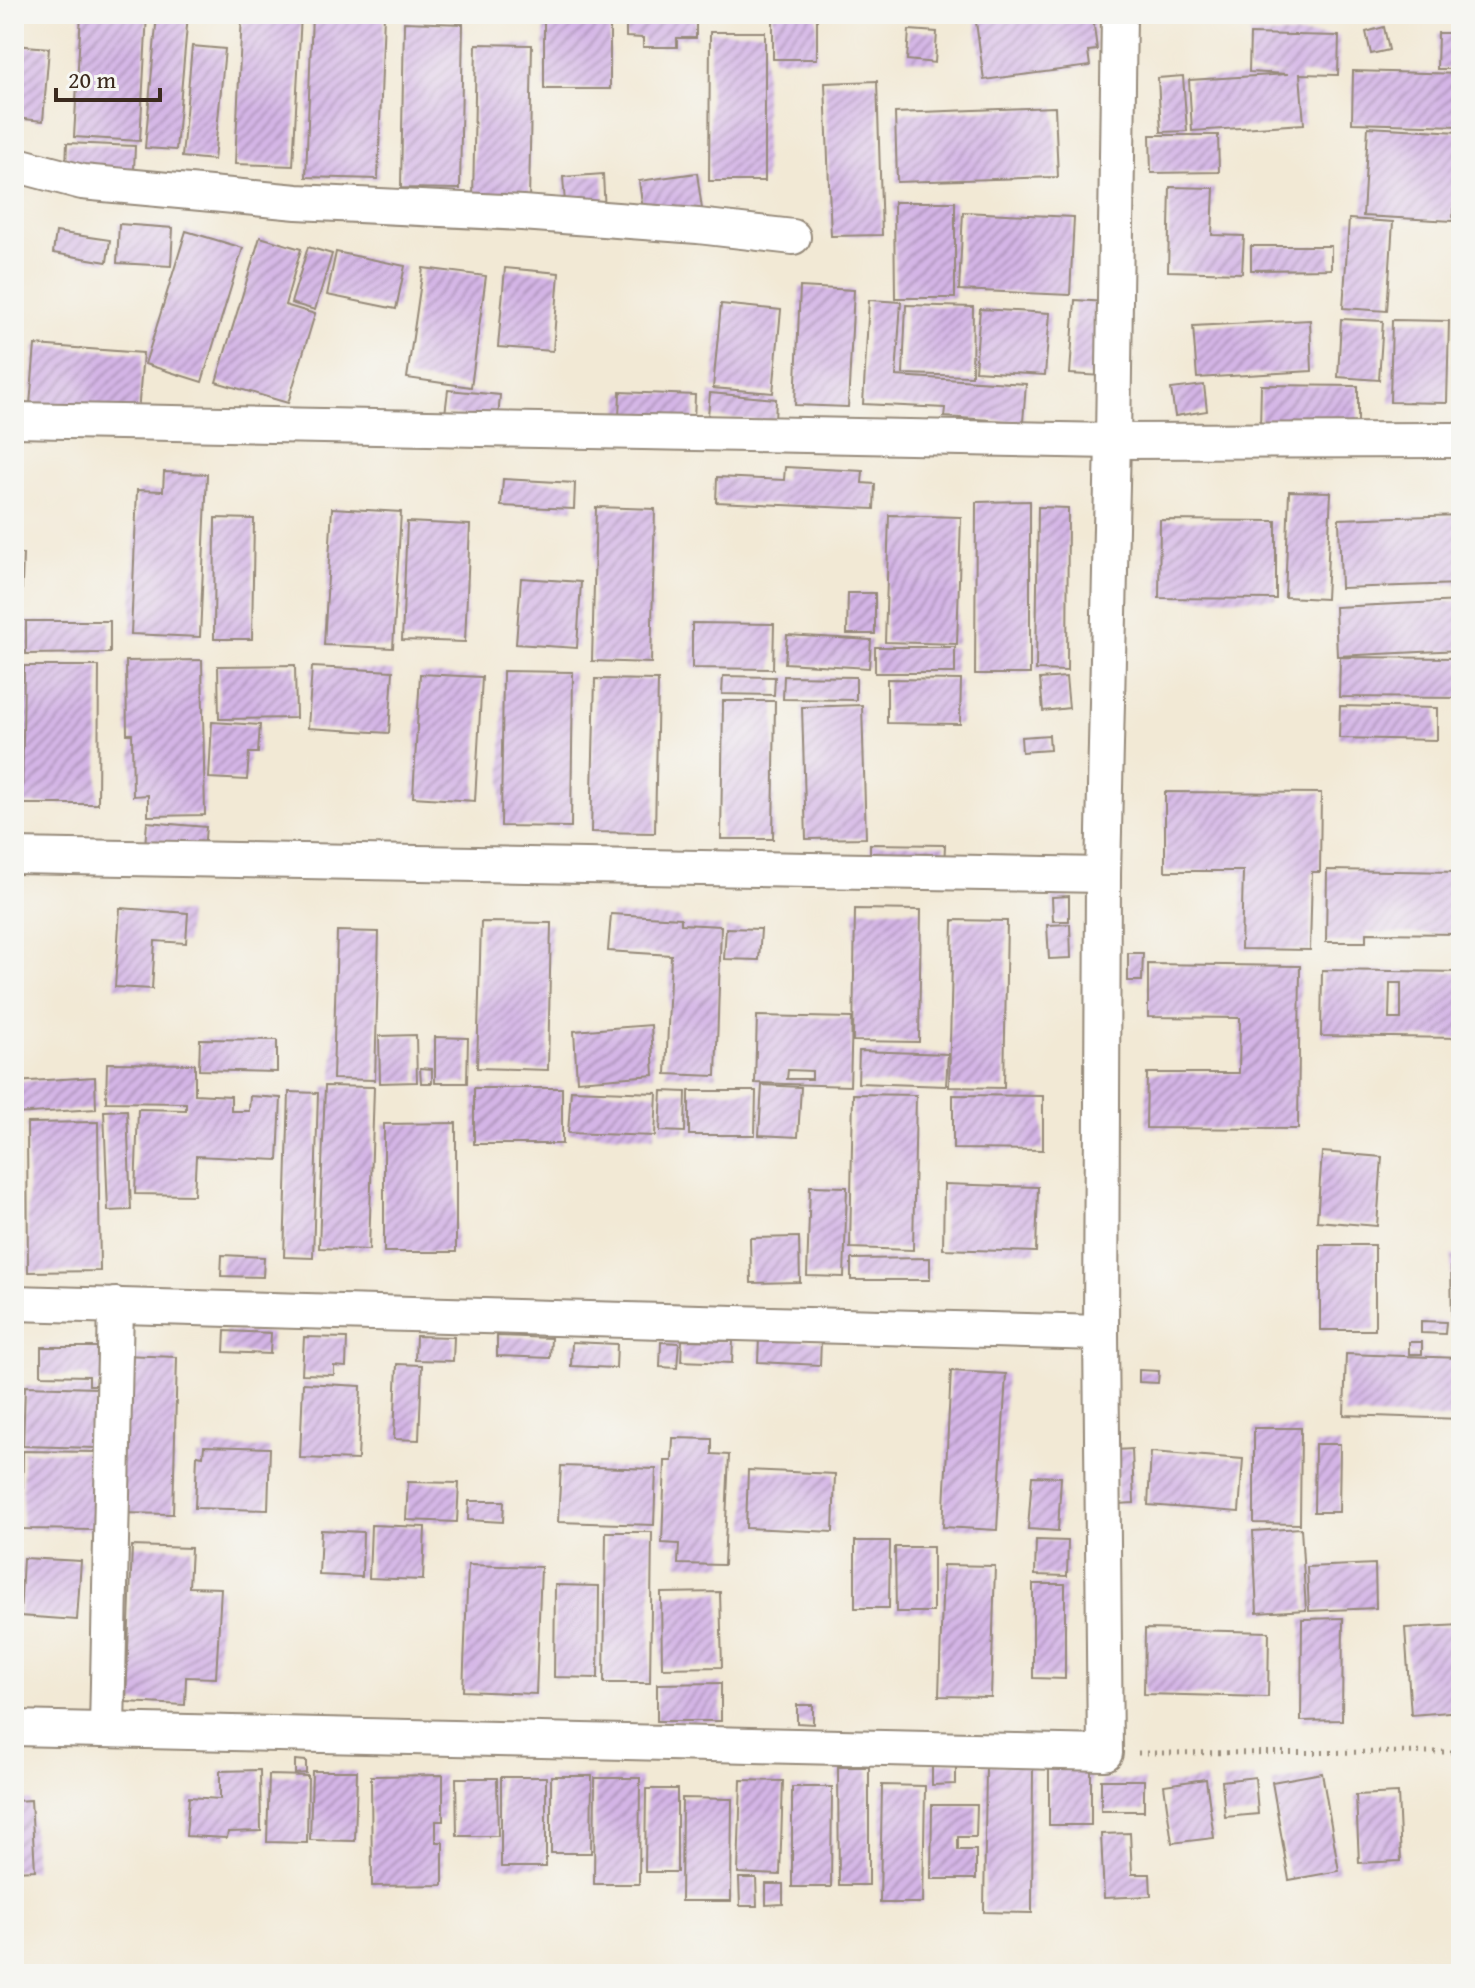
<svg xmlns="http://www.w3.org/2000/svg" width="1475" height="1988" font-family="'Gentium Book Plus',serif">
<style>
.building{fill:url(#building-hatch);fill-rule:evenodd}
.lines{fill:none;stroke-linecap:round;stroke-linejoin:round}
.minor-casing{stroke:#968a7a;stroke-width:38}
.path{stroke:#968a7a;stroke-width:5;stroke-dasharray:2 6;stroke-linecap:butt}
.minor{stroke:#fff;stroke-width:34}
</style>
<defs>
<pattern id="building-hatch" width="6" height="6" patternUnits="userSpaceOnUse" patternTransform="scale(2)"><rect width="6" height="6" fill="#d4b5e6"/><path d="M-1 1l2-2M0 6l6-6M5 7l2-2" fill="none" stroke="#ad93ba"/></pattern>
</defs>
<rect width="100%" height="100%" fill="#f6f6f2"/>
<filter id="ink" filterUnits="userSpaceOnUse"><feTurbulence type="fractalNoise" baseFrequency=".0125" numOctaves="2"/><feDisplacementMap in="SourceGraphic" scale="16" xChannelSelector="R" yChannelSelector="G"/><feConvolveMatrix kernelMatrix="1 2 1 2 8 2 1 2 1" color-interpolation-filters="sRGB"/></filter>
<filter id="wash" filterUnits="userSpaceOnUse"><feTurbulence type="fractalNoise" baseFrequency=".006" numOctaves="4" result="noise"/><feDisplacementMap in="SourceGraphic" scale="32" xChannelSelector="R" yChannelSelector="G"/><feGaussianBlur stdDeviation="1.8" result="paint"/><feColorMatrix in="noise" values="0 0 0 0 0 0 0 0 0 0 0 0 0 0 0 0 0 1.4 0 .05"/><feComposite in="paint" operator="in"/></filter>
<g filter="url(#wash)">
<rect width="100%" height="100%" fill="#f2e9d5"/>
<g id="blocks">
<g class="building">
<polygon points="81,14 147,14 140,141 74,137"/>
<polygon points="157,14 188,14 176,150 145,148"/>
<polygon points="242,14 301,14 293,166 235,164"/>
<polygon points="312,14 384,14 378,179 306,177"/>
<rect x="544" y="14" width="66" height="75"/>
<polygon points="626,14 696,14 696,38 677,38 677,47 643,47 643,38 626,37"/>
<rect x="773" y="14" width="44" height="45"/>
<polygon points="980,14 1082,14 1083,20 1093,18 1097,50 1088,51 1090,66 984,80 975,15"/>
<rect x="1153" y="14" width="36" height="3"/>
<polygon points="404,22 463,24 460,189 401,188"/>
<polygon points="1384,27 1389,50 1371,54 1366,32"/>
<polygon points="909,30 937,32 935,63 907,60"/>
<polygon points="710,32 765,32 765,181 709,181"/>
<polygon points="1438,33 1461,33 1461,69 1437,69"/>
<polygon points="1250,34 1339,36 1338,75 1300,74 1304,124 1192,131 1189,80 1288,74 1249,72"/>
<polygon points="476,44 532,45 529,202 473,201"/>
<polygon points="14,45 49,48 43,121 14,118"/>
<polygon points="192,46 225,49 214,160 182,157"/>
<polygon points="1353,71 1461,74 1461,126 1352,123"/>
<polygon points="1183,76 1187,131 1161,132 1158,78"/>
<polygon points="877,81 882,235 831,236 825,83"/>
<polygon points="1055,107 1058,177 897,182 895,113"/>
<polygon points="1368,127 1459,132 1453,221 1363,216"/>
<polygon points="1150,135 1218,135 1219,172 1151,173"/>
<polygon points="67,143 135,146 134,170 66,167"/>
<polygon points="697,173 702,209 644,217 639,181"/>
<polygon points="603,174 605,213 566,216 563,177"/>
<polygon points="1170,187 1214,188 1212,235 1244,236 1242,273 1168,271"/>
<polygon points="894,202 955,202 955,298 895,298"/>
<polygon points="963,212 1074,217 1070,295 959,290"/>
<polygon points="1349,219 1393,222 1387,311 1343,308"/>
<polygon points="119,224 173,228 171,266 117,263"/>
<polygon points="186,231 243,248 202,382 145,364"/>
<polygon points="56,232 110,240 107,262 53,253"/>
<polygon points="260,237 301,249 285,305 315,314 288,403 216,382"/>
<polygon points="1251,246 1331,246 1331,269 1251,270"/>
<polygon points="308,247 332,254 315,310 291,303"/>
<polygon points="336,252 405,266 396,309 327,295"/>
<polygon points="423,268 486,276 471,387 407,378"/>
<polygon points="505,268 559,273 553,351 498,347"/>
<polygon points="800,287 854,290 848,407 795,405"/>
<polygon points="869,300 901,302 896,376 1026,384 1023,422 944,417 945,408 863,404"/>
<polygon points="1075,300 1107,302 1103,376 1070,374"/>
<polygon points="721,304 781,310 773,393 713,388"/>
<polygon points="906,305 973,307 972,376 903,374"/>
<polygon points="980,309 1050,313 1045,375 975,371"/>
<polygon points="1341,319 1383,321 1379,380 1338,377"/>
<polygon points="1310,320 1312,371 1197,378 1193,326"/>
<polygon points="1392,320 1449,321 1447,403 1390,402"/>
<polygon points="35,345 143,353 138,413 30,405"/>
<polygon points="1204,385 1207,411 1175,416 1171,389"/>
<polygon points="1261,385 1358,386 1358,431 1260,430"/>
<polygon points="448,390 500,395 498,420 445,414"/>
<polygon points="620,392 695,395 694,421 619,418"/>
<polygon points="710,393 776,399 775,422 708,416"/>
<polygon points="785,467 863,471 862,483 875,484 874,509 716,502 717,477 784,480"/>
<polygon points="164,472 207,474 200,637 131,634 137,490 163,491"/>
<polygon points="503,479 575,483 574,509 501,506"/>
<polygon points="1289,491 1331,492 1326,599 1285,597"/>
<polygon points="1030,501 1030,674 975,674 976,502"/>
<polygon points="596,507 655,509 651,663 592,661"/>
<polygon points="1038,507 1068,508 1067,671 1036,670"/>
<polygon points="332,508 401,512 393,648 324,645"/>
<polygon points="889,515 961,517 957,644 885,642"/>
<polygon points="1461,515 1461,584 1341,588 1339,519"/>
<polygon points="215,518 254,519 252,639 214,639"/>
<polygon points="1160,520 1276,521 1276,599 1159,598"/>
<polygon points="407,522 470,525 465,642 402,640"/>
<polygon points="14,554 23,554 20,640 14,640"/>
<polygon points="521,578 581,582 577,648 516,644"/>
<polygon points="848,593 875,593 875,634 847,634"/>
<polygon points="1461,601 1461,650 1337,656 1335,607"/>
<polygon points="26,621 110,621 110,653 26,654"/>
<polygon points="692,623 774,624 773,669 692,668"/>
<polygon points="787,635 871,640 869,668 785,663"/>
<rect x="875" y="647" width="80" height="26"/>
<polygon points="1340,657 1461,658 1461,698 1339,697"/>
<polygon points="202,660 205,815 148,816 148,795 133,796 132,734 127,734 126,661"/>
<polygon points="295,665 296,718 219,719 218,666"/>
<polygon points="24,666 99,666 98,804 22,804"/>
<polygon points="312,667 393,671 389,733 308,728"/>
<polygon points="503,671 573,672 571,827 501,826"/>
<polygon points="420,674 482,677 475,801 413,797"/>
<polygon points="723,676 775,677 774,695 722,694"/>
<polygon points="784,676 856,677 856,700 783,699"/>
<polygon points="1066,677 1069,708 1043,711 1040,679"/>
<polygon points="595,679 658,680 655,833 591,832"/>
<polygon points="887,679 961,680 960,724 887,723"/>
<polygon points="723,701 775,701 773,839 721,839"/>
<polygon points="862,705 866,838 806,839 802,707"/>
<polygon points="1340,706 1437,708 1437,740 1339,738"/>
<polygon points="212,722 260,725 258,753 249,753 247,780 209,778"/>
<polygon points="1049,735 1050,750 1022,752 1021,737"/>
<polygon points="1165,792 1321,793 1320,872 1312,872 1310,950 1241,949 1243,871 1165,871"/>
<polygon points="147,822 206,827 204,850 145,846"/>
<polygon points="870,844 945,845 944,867 870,865"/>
<polygon points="1327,870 1461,872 1461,934 1366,933 1366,942 1326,942"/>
<polygon points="1069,896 1069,921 1053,921 1052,897"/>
<polygon points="120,908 188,913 186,943 155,941 152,989 115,987"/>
<polygon points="855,909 921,910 919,1042 853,1041"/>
<polygon points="611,914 681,918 681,924 721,926 716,1076 666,1074 671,955 608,951"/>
<polygon points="953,920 1007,921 1004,1088 949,1087"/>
<polygon points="481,922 551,923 548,1070 477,1068"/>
<polygon points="1070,924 1071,958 1049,959 1047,925"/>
<polygon points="726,928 761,929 759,960 724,959"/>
<polygon points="337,931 379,932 375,1080 333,1079"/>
<polygon points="1128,953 1143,953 1142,981 1128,981"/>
<polygon points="1148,964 1300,966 1298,1129 1146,1128 1147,1073 1239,1073 1240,1018 1148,1017"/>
<path d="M1322,970L1461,972V1038L1321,1036ZM1390,983H1401V1019H1389Z"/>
<path d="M757,1016L852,1018L850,1086L755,1083ZM788,1070L812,1071V1079H787Z"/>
<polygon points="651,1025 654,1075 577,1081 574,1031"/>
<polygon points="416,1035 417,1082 380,1083 379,1036"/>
<polygon points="435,1037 468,1038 467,1083 435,1083"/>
<polygon points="200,1039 277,1040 277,1072 199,1070"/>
<polygon points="859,1051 948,1054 946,1086 858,1083"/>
<polygon points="107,1063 195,1064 195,1094 231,1096 231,1111 249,1111 250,1096 281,1098 278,1160 196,1156 194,1195 135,1194 138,1109 186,1110 186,1103 106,1102"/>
<polygon points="420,1068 432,1069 432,1083 421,1083"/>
<polygon points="95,1077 96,1109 14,1114 14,1082"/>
<polygon points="762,1085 801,1087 798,1137 759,1135"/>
<polygon points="325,1086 374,1087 369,1250 319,1248"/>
<rect x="474" y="1088" width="88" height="56"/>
<polygon points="571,1090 657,1093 655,1136 568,1133"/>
<polygon points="662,1091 686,1092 685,1132 660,1131"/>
<polygon points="689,1091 756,1091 755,1135 689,1135"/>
<polygon points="289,1092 318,1093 313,1258 284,1257"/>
<polygon points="853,1094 916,1095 913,1250 850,1248"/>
<polygon points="953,1095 1043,1096 1043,1150 953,1149"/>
<polygon points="127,1110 131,1210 108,1211 104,1111"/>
<polygon points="98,1122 100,1271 28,1272 27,1123"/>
<polygon points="456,1123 456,1252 384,1252 384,1124"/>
<polygon points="1322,1152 1382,1157 1377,1226 1317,1221"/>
<polygon points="944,1184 1038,1187 1036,1252 943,1249"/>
<polygon points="810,1186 847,1187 844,1277 807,1276"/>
<polygon points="799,1237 800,1282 751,1283 750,1238"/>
<rect x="1320" y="1245" width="55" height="85"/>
<polygon points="222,1255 264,1257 263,1277 221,1276"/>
<polygon points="1451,1255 1461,1255 1461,1334 1452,1334"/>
<polygon points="930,1258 930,1280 851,1280 851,1259"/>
<polygon points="1421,1321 1446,1322 1445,1334 1421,1333"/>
<polygon points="225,1331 271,1333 270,1354 224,1352"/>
<polygon points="416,1336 454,1337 453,1361 415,1360"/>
<polygon points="497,1336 551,1338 550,1358 497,1356"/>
<polygon points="304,1337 347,1338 346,1367 334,1366 334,1375 302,1374"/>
<polygon points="759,1338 821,1341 820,1365 758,1362"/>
<polygon points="682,1340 733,1341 732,1363 681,1361"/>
<polygon points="572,1342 617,1344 616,1368 571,1366"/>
<polygon points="661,1342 679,1343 677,1368 660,1367"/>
<rect x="1409" y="1342" width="13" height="12"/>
<polygon points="41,1347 107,1347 106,1385 89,1385 89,1376 41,1375"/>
<polygon points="1346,1354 1461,1358 1461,1419 1344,1415"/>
<polygon points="122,1355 177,1357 173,1514 119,1513"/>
<polygon points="397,1364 422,1365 419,1440 394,1439"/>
<polygon points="1139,1370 1159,1371 1158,1383 1139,1382"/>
<polygon points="951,1371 1006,1374 997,1530 943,1527"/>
<polygon points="303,1383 361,1386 358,1460 300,1458"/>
<polygon points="25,1386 97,1388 96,1448 23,1446"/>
<polygon points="1254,1428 1301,1428 1300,1524 1254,1523"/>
<polygon points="673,1438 712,1439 712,1454 729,1455 724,1565 678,1564 679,1544 662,1543 665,1461 672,1461"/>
<polygon points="1315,1444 1340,1444 1339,1512 1314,1512"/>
<polygon points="204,1446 270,1448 268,1510 195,1508 197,1455 203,1456"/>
<polygon points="1132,1449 1134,1503 1118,1504 1116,1450"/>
<polygon points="23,1451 96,1452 96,1530 22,1529"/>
<polygon points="1151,1452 1243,1459 1239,1512 1148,1505"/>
<polygon points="561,1466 656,1469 654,1525 558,1522"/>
<polygon points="748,1470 835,1474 833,1532 746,1528"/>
<polygon points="1032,1476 1061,1477 1058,1531 1028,1529"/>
<polygon points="408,1482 459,1483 457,1522 406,1520"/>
<polygon points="469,1501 504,1501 503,1522 468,1520"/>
<polygon points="371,1525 425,1527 423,1580 369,1578"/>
<polygon points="1301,1528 1306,1610 1257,1613 1253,1531"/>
<polygon points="321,1530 363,1532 362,1577 319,1575"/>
<polygon points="606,1532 652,1532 650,1683 604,1683"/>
<polygon points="1036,1540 1068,1541 1067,1576 1035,1575"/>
<polygon points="855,1541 890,1541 889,1608 855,1608"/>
<polygon points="132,1546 191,1548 189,1587 221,1588 216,1678 186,1677 185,1705 126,1702"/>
<polygon points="895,1547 933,1547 933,1612 896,1612"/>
<polygon points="23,1558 81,1561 77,1620 20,1616"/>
<polygon points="1375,1564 1376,1608 1309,1611 1307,1567"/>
<polygon points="468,1565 541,1567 536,1694 463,1691"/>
<polygon points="943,1565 995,1566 991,1697 939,1696"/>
<polygon points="1033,1584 1065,1584 1065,1679 1033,1678"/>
<polygon points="555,1585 599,1586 598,1678 554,1677"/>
<polygon points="720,1592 722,1667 662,1668 661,1593"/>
<polygon points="1343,1618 1342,1720 1301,1721 1302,1619"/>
<polygon points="1461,1625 1461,1711 1411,1715 1405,1628"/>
<polygon points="1145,1629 1269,1632 1268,1697 1144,1694"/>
<polygon points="721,1683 721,1721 657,1721 657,1684"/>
<polygon points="797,1705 813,1705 813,1724 797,1723"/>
<polygon points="295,1760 306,1761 306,1773 295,1774"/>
<polygon points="956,1762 956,1784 932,1785 932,1763"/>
<rect x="1049" y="1764" width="42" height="61"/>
<polygon points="986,1765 1033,1765 1032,1913 984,1912"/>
<polygon points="838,1767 869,1767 869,1885 839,1885"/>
<polygon points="260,1770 261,1831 228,1832 227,1838 186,1836 189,1797 220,1799 220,1771"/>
<polygon points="312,1771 357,1771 355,1841 310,1840"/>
<polygon points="1322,1773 1339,1871 1289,1880 1272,1782"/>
<polygon points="269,1775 308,1776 307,1843 267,1842"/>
<polygon points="443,1775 443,1821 436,1821 436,1842 443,1842 443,1885 372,1886 371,1776"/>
<polygon points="551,1776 592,1776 591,1853 551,1853"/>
<rect x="501" y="1777" width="45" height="90"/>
<polygon points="1255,1777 1258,1814 1225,1817 1222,1781"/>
<polygon points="456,1778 497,1778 498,1836 457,1836"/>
<polygon points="595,1778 640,1778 639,1884 594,1884"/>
<polygon points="1206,1779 1214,1838 1172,1843 1164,1785"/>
<polygon points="741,1780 783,1781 780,1875 738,1873"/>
<rect x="1101" y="1780" width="43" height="31"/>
<polygon points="882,1785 925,1786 923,1903 880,1903"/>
<polygon points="792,1787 832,1787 831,1887 792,1887"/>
<polygon points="646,1789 677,1789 677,1872 645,1872"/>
<polygon points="1398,1793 1401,1861 1359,1863 1356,1795"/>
<polygon points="682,1798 732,1799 731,1901 681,1901"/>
<polygon points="31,1800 35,1870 14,1871 14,1801"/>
<polygon points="932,1805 977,1805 976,1837 958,1837 958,1850 976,1850 976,1879 931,1879"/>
<polygon points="1130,1833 1132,1874 1150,1874 1151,1896 1104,1898 1101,1834"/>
<polygon points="739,1878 756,1878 757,1906 740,1906"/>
<polygon points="766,1884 783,1884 783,1904 766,1905"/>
</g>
</g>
</g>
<g filter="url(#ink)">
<use href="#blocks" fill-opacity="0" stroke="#968a7a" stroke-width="2"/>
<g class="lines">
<g class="minor-casing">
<g id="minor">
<polyline points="14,164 82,182 297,202 522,213 698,226 793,237"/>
<polyline points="14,420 1113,441 1461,440"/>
<polyline points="14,856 1103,875"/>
<polyline points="14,1303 1101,1333"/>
<polyline points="14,1728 1105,1753 1101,1333 1103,875 1113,441 1119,14"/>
<polyline points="107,1729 116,1305"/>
</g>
</g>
<polyline class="path" points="1138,1753 1461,1752"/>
<use href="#minor" class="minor"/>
</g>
</g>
<rect width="1475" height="1988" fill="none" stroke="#f6f6f2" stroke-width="48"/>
<path d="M56 88v12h104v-12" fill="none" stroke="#3b2a1e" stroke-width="4"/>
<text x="68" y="88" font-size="24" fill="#3b2a1e" stroke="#f6f6f2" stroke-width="6" paint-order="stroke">20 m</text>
</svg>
